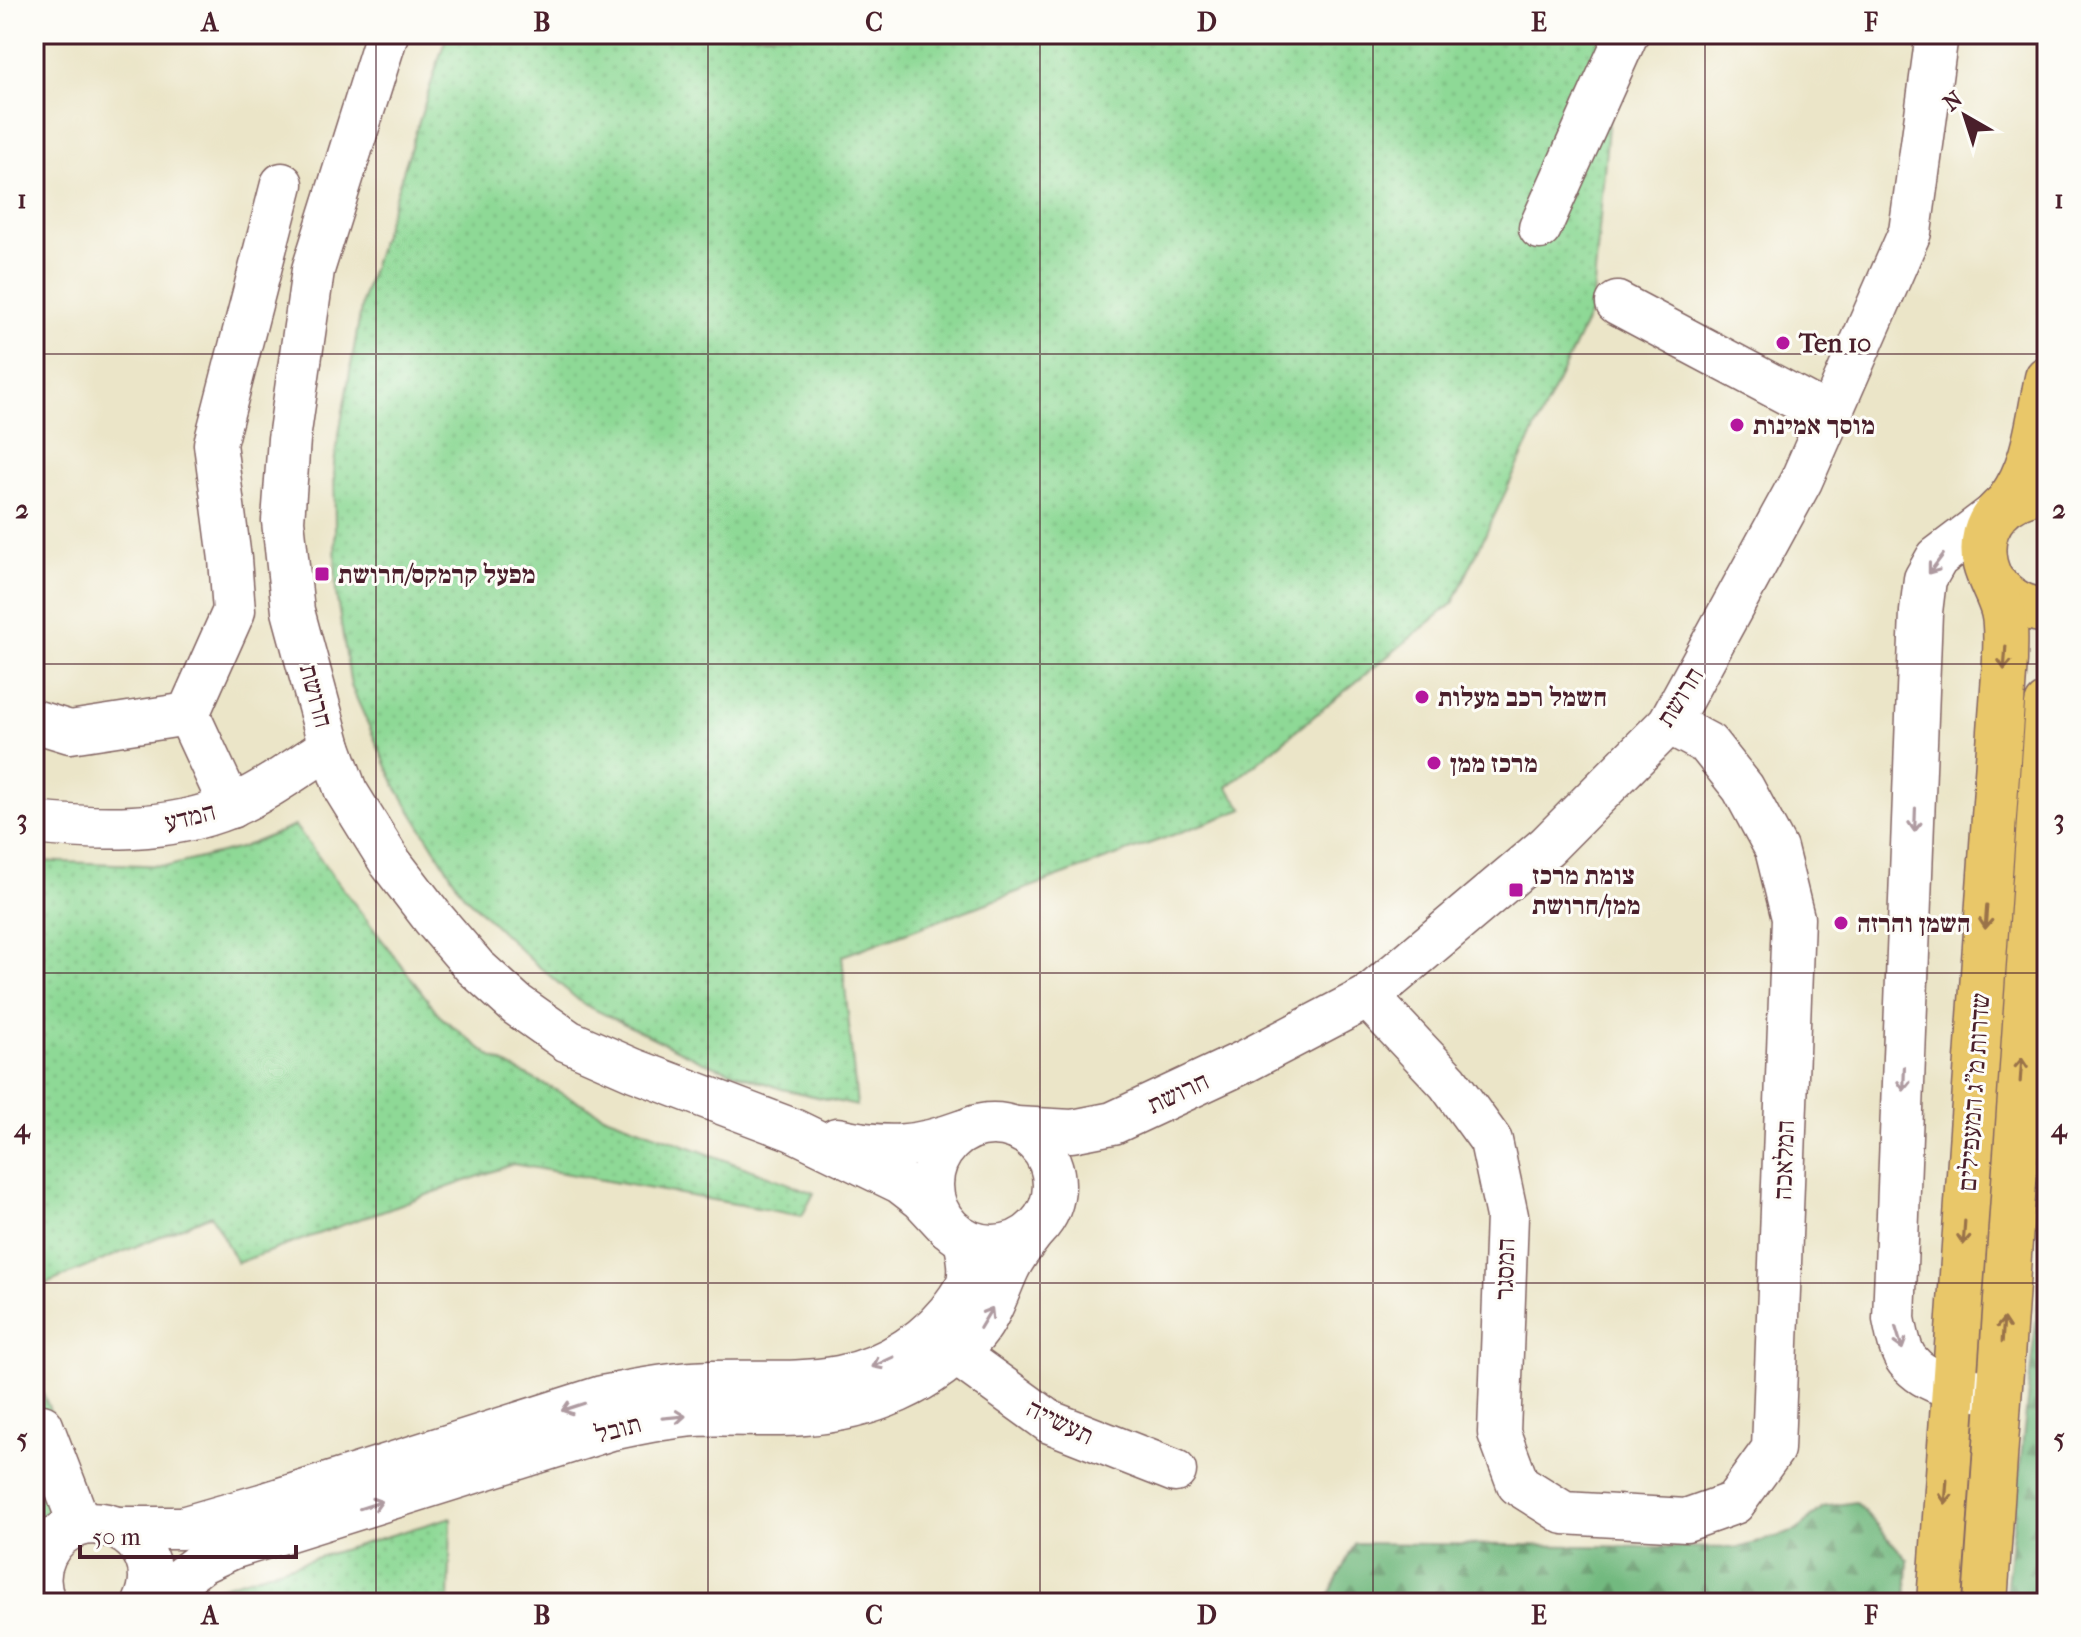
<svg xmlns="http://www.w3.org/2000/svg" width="2081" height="1637" font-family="'IM FELL French Canon','Frank Ruhl Libre',serif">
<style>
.grass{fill:url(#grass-dots);stroke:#6c7c60;stroke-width:2}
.forest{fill:url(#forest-firs);stroke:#5e6c55;stroke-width:2}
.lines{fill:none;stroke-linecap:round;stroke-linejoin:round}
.minor-casing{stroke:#826462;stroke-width:45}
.major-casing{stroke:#826462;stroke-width:47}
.minor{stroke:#fff;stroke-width:42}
.major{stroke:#e9c769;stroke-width:44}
.oneway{stroke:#ae9aa0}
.oneway2{stroke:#9a734a}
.grid{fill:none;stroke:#4a1f2b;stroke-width:2;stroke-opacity:0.55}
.poi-dot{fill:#b5179e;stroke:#fdfcf7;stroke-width:3}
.labels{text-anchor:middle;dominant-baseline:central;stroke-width:6;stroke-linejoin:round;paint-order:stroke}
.poi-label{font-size:26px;font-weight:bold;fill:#4a1f2b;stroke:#fdfcf7;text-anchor:start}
.street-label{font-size:26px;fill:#4a1f2b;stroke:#fdfcf7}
.neatline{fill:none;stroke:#4a1f2b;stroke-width:3}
.grid-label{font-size:26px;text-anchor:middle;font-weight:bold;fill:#4a1f2b}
</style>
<defs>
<pattern id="grass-dots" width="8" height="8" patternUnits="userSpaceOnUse" patternTransform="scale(2)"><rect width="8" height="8" fill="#8ed996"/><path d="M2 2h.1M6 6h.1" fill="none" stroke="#7cba81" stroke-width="1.8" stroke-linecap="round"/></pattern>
<pattern id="forest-firs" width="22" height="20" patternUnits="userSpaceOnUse" patternTransform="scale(2)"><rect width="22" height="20" fill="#72b97f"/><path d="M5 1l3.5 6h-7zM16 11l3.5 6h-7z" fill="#609668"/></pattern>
</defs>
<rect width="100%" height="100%" fill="#fdfcf7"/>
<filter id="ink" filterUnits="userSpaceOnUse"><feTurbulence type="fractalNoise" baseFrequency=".0125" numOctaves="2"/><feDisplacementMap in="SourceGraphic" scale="16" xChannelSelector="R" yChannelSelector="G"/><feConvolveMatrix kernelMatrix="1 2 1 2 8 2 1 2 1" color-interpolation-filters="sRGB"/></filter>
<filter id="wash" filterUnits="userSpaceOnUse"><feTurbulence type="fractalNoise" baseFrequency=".006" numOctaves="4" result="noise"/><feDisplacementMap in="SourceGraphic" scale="32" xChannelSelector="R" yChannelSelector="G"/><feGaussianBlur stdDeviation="1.8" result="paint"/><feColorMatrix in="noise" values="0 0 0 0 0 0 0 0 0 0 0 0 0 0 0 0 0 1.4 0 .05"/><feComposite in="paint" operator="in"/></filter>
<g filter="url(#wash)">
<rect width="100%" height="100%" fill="#ebe5c8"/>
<g class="grass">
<polygon points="447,34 1616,34 1592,309 1453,603 1227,787 1244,809 842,956 857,1106 782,1089 701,1061 583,1004 530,959 463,894 396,787 351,686 336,593 334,463 363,297"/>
<polygon points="295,826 441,1017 493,1058 608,1117 814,1193 802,1216 513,1164 237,1263 211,1215 34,1289 34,861 169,866 240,848"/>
<polygon points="34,1371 83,1492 48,1510 34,1522"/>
<polygon points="451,1517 449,1603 190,1603 206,1591"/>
</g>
<g class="forest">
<polygon points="2047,1263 2047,1603 2005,1603 2042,1265"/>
<polygon points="1856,1502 1908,1560 1906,1603 1325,1603 1355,1543 1738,1548 1796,1531 1823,1507"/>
</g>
</g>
<g filter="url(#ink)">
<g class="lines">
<g class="minor-casing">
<g id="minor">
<polyline points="387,34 313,270 289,439 283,521 293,611 330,747 346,791 390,862 433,918 475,967 517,1005 568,1041 634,1070 793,1130 900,1182 922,1199 948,1227"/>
<polyline points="1540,228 1627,34"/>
<polyline points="1617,303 1830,416"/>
<path d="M1995,514L1937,558L1925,579L1921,612L1894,1319C1897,1332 1899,1349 1907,1360C1929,1388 1967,1390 1999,1392"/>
<polyline points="188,714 231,807"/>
<polyline points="34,721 70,732 188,714 234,611 230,559 215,444 282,184"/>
<path d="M34,823C99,830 168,832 229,807C262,794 299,766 330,747"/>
<polyline points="1368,997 1448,1082 1491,1141 1507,1216 1499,1433 1518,1484 1564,1513 1686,1520 1734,1503 1773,1449 1793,918 1776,849 1743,788 1708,744 1669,723"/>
<circle cx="993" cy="1185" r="61"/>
<polyline points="1016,1128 1072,1131 1113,1123 1246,1061 1368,997 1547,846 1669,723 1801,481 1910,232 1937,34"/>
<path d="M837,1139C886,1150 917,1148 963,1131"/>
<polyline points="956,1354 1050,1422 1175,1471"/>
<polyline points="42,1426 80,1525"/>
<path d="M119,1528H182L265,1504L602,1397C633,1391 662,1385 693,1383C741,1379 791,1386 840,1377C887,1368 933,1338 959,1298C962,1293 966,1288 968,1282C971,1268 968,1254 965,1240"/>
<path d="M45,1603C38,1588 38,1570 45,1555C77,1490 175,1535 144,1603"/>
<path d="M149,1603L202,1562L232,1548L611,1429C639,1423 666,1417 695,1415C731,1413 768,1417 804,1414C868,1410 933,1384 975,1334C991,1315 998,1291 1008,1269C1015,1254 1025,1242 1035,1229"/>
</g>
</g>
<g class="major-casing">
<g id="major">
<path d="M2009,500C2035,466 2038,419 2047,378"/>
<path d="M1992,582C2008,599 2023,610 2047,610"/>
<path d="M1939,1603L2005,660C2005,644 2007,627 2003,611C1999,595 1989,580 1985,564C1976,521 2007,493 2047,490"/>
<polyline points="1985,1603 2047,705"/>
</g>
</g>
<use href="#minor" class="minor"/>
<use href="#major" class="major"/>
</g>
<defs><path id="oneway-shaft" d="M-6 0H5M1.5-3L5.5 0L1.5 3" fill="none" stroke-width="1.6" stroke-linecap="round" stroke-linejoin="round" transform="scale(2)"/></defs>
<g class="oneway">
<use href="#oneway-shaft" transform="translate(1936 564) rotate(127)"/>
<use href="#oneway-shaft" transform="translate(1915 820) rotate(92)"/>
<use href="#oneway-shaft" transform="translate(1904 1079) rotate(92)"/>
<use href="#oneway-shaft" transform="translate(986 1318) rotate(-59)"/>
<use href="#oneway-shaft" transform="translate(1899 1338) rotate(73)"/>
<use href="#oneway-shaft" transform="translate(883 1362) rotate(155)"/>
<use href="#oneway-shaft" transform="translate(573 1407) rotate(162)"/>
<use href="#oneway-shaft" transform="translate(674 1417) rotate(-5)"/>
<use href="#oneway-shaft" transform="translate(371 1505) rotate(-18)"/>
</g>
<g class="oneway2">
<use href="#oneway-shaft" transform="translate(2005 658) rotate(94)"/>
<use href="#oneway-shaft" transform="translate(1986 917) rotate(94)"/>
<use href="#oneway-shaft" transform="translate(2021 1070) rotate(-86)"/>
<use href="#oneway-shaft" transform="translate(1964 1233) rotate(94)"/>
<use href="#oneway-shaft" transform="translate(2003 1330) rotate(-86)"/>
<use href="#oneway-shaft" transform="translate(1946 1492) rotate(94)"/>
</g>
</g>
<path class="grid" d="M376,34V1603M708,34V1603M1040,34V1603M1373,34V1603M1705,34V1603M34,354H2047M34,664H2047M34,973H2047M34,1283H2047"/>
<g class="poi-dot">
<circle cx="1783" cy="343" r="8"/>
<circle cx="1737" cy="425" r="8"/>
<rect x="314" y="566" width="16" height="16" rx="4"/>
<circle cx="1422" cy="697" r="8"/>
<circle cx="1434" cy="763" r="8"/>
<rect x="1508" y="882" width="16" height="16" rx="4"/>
<circle cx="1841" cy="923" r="8"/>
</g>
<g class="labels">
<g class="poi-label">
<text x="1799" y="343">Ten 10</text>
<text x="1753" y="425">מוסך אמינות</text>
<text x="338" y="574">מפעל קרמקס/חרושת</text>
<text x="1438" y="697">חשמל רכב מעלות</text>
<text x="1450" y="763">מרכז ממן</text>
<text x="1532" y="875">צומת מרכז<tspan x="1532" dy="30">ממן/חרושת</tspan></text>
<text x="1857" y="923">השמן והרזה</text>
</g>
<g class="street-label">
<text transform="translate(316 696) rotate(75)">חרושת</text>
<text transform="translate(1680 697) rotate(-58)">חרושת</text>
<text transform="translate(190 817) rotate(-14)">המדע</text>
<text transform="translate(1974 1092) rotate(-86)">שדרות מ"ג המעפילים</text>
<text transform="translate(1178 1093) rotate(-25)">חרושת</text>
<text transform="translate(1784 1160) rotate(-88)">המלאכה</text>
<text transform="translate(1505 1269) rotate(-88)">המסגר</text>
<text transform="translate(1060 1422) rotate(26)">תעשייה</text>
<text transform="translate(618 1429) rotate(-15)">תובל</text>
</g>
</g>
<rect width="2081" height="1637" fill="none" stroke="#fdfcf7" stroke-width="88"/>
<g transform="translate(1965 116) rotate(321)" stroke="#fdfcf7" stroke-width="6" paint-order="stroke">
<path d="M0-6L14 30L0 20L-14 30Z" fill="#4a1f2b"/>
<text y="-12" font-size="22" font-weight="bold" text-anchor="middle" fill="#4a1f2b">N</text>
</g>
<path d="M80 1545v12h216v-12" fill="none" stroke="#4a1f2b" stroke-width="4"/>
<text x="92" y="1545" font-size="24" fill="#4a1f2b" stroke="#fdfcf7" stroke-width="6" paint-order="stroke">50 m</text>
<rect x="44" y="44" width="1993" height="1549" class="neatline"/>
<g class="grid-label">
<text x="210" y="31">A</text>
<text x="542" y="31">B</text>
<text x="874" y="31">C</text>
<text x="1207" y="31">D</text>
<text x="1539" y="31">E</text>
<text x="1871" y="31">F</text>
<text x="22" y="208">1</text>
<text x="2059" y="208">1</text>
<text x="22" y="518">2</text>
<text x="2059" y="518">2</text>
<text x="22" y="828">3</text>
<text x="2059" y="828">3</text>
<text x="22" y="1137">4</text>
<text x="2059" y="1137">4</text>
<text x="22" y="1447">5</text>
<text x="2059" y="1447">5</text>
<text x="210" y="1624">A</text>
<text x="542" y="1624">B</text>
<text x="874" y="1624">C</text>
<text x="1207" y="1624">D</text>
<text x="1539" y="1624">E</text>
<text x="1871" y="1624">F</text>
</g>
</svg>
